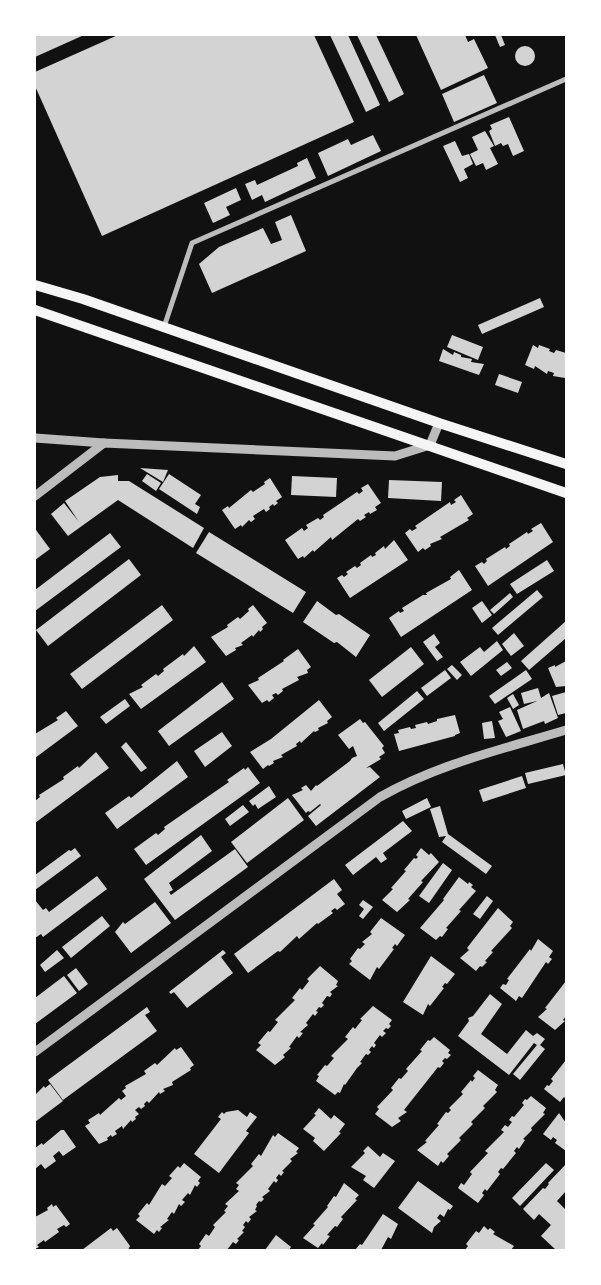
<svg xmlns="http://www.w3.org/2000/svg" width="601" height="1285" font-family="'Nunito Sans',sans-serif">
<style>
.building{fill:#d3d3d3}
.lines{fill:none;stroke-linecap:round;stroke-linejoin:round}
.minor{stroke:#bcbcbc;stroke-width:5}
.tertiary{stroke:#bcbcbc;stroke-width:9}
.secondary{stroke:#f5f5f5;stroke-width:10}
</style>
<rect width="100%" height="100%" fill="#111"/>
<g class="building">
<polygon points="35,35 84,35 35,57"/>
<polygon points="118,35 314,35 354,122 102,236 35,86 35,72"/>
<polygon points="330,35 348,35 380,105 366,112"/>
<polygon points="357,35 376,35 404,94 389,102"/>
<polygon points="416,35 465,35 468,42 474,39 488,68 441,90"/>
<polygon points="495,35 501,35 505,45 500,47"/>
<circle cx="525" cy="56" r="10"/>
<polygon points="484,75 497,103 454,122 442,94"/>
<polygon points="509,117 524,151 513,156 508,144 503,146 501,143 495,146 489,131 492,129 490,125"/>
<polygon points="485,131 494,146 490,148 498,164 486,170 483,163 476,166 470,154 478,150 472,137"/>
<polygon points="373,135 381,151 328,176 318,153 348,139 351,145"/>
<polygon points="455,141 462,156 469,154 473,164 464,169 468,178 460,182 443,146"/>
<polygon points="307,158 316,178 265,202 262,195 252,200 245,184 255,180 257,185 298,166 297,163"/>
<polygon points="236,188 241,200 226,207 230,215 213,223 204,203"/>
<polygon points="291,215 306,251 212,293 199,264 219,247 263,228 271,244 282,240 275,222"/>
<polygon points="540,298 544,307 482,334 478,325"/>
<polygon points="452,335 483,347 478,360 447,347"/>
<polygon points="533,345 538,348 539,345 550,349 549,351 554,353 556,350 566,353 566,381 565,378 553,376 554,373 548,371 547,374 535,366 534,369 525,365"/>
<polygon points="443,349 453,355 454,352 461,355 461,357 472,359 471,362 484,364 479,375 439,361"/>
<polygon points="499,374 522,382 518,393 495,385"/>
<polygon points="140,468 168,470 163,482"/>
<polygon points="147,474 161,483 156,491 142,481"/>
<polygon points="169,474 201,495 195,504 200,507 197,514 159,489"/>
<polygon points="118,475 118,481 129,481 204,528 193,548 118,500 68,536 51,514 64,503 79,522 65,501 100,477"/>
<polygon points="292,476 337,478 336,497 291,495"/>
<polygon points="270,478 282,497 276,501 278,503 274,506 273,504 269,507 270,509 266,512 264,509 253,516 255,519 251,522 249,520 242,527 241,525 235,529 222,510 228,506 229,508 251,490 253,492 265,484 264,482"/>
<polygon points="389,480 442,482 441,501 388,498"/>
<polygon points="368,484 381,503 375,507 377,510 370,514 369,512 364,515 366,517 360,521 358,519 332,540 331,537 314,552 313,550 304,558 303,556 298,559 285,540 302,528 304,531 308,528 306,525 318,518 320,520 324,517 323,515 357,492 359,494 363,491 361,488"/>
<polygon points="461,495 473,514 467,518 469,520 440,537 442,539 430,544 431,546 425,550 423,548 418,552 405,533 410,529 412,531 417,528 415,526 450,502 451,505 456,502 454,500"/>
<polygon points="541,523 553,542 488,586 475,566 482,562 484,564 487,561 486,559 505,547 506,549 510,546 509,544 527,532 528,534 533,531 531,529"/>
<polygon points="36,530 50,549 35,560 35,531"/>
<polygon points="209,532 306,592 293,613 196,553"/>
<polygon points="110,533 121,547 35,611 35,590"/>
<polygon points="394,540 408,560 350,598 337,578 342,575 344,577 348,574 346,572 355,566 357,568 361,565 360,563 371,555 372,557 376,555 375,553 384,546 385,549"/>
<polygon points="129,559 141,575 48,646 36,630"/>
<polygon points="547,560 554,571 517,594 510,584"/>
<polygon points="459,570 472,590 401,637 389,618 399,611 400,613 404,611 402,608 423,595 427,595 426,593 451,579 450,577"/>
<polygon points="537,590 543,597 498,635 492,628"/>
<polygon points="510,593 513,597 494,614 490,610"/>
<polygon points="317,601 336,615 339,614 370,635 356,657 337,642 334,643 303,622"/>
<polygon points="482,601 492,615 482,623 472,608"/>
<polygon points="162,605 173,620 82,689 70,674"/>
<polygon points="253,605 267,623 262,627 263,629 260,632 259,630 253,637 252,635 241,643 243,645 235,648 236,650 226,656 211,637 228,627 227,625 238,617 240,619 249,611 248,609"/>
<polygon points="566,621 566,638 529,670 521,661"/>
<polygon points="514,633 524,646 511,656 502,644"/>
<polygon points="434,634 440,643 435,647 443,657 437,661 423,642"/>
<polygon points="497,641 503,650 471,676 460,662 480,647 484,652"/>
<polygon points="194,646 206,662 141,709 129,694 143,687 141,685 156,674 158,676 164,671 163,669 183,654 184,656"/>
<polygon points="411,647 424,664 382,697 369,680"/>
<polygon points="298,649 311,667 307,670 308,673 297,677 299,680 282,689 283,691 278,695 276,693 272,695 274,698 269,702 267,700 262,703 248,685 259,680 258,678 284,661 283,660"/>
<polygon points="566,661 566,686 556,687 548,668 555,665 555,667"/>
<polygon points="507,662 512,668 501,676 496,670"/>
<polygon points="452,665 462,675 457,680 447,669"/>
<polygon points="445,670 451,678 427,696 421,688"/>
<polygon points="526,670 532,679 495,704 489,696"/>
<polygon points="222,682 234,699 169,746 158,731"/>
<polygon points="538,688 541,698 549,693 558,718 545,724 544,721 523,729 517,710 537,701 524,704 521,693"/>
<polygon points="417,691 424,699 384,731 378,723"/>
<polygon points="566,692 566,713 558,715 552,696"/>
<polygon points="513,694 519,705 513,709 507,698"/>
<polygon points="125,699 130,706 106,724 100,717"/>
<polygon points="319,700 332,717 327,721 328,723 318,728 319,730 315,732 314,731 301,743 300,741 296,744 297,746 281,755 283,757 273,761 274,763 269,766 268,765 263,769 250,752 271,739"/>
<polygon points="510,707 521,731 506,737 498,721 503,719 499,712"/>
<polygon points="66,711 78,726 35,758 35,734 58,720 56,718"/>
<polygon points="455,715 460,733 455,735 455,736 399,751 394,734 399,733 398,730 410,727 411,729 416,728 415,725 427,722 428,724 437,721 437,719"/>
<polygon points="360,719 363,723 365,722 384,746 382,748 385,753 379,757 381,759 366,768 370,767 380,777 316,826 308,816 321,805 320,804 310,812 308,811 306,813 292,795 303,790 301,788 306,785 311,791 316,785 317,786 350,761 352,758 357,756 353,746 349,749 338,735"/>
<polygon points="492,721 495,738 484,739 482,723"/>
<polygon points="222,732 232,746 205,767 194,751"/>
<polygon points="126,742 147,768 141,772 121,747"/>
<polygon points="96,752 109,768 35,823 35,801 40,797 39,795 64,779 63,777 78,766 79,768"/>
<polygon points="177,761 188,777 117,829 105,813 129,796 131,798"/>
<polygon points="563,764 566,775 528,784 525,773"/>
<polygon points="248,767 260,783 146,865 134,849 156,833 158,835 165,829 164,827 229,782 227,780 244,768 245,770"/>
<polygon points="522,776 526,788 483,802 479,790"/>
<polygon points="269,786 276,797 258,809 255,804 253,806 249,801"/>
<polygon points="288,798 304,820 247,863 231,842"/>
<polygon points="427,798 431,807 406,819 402,811"/>
<polygon points="243,805 249,812 230,826 225,819"/>
<polygon points="440,806 448,834 492,866 486,874 442,842 446,836 439,837 430,809"/>
<polygon points="403,821 412,831 383,853 387,859 381,863 376,857 353,875 345,865"/>
<polygon points="201,835 212,851 169,883 173,890 169,892 171,895 235,849 248,867 175,920 144,879"/>
<polygon points="75,848 81,856 35,890 35,875 69,850 71,851"/>
<polygon points="421,848 429,855 431,853 439,862 421,881 423,882 408,899 410,900 397,912 382,900 393,889 391,888 406,871 404,870 414,858 416,859 418,857 416,855"/>
<polygon points="443,863 452,870 429,903 419,896"/>
<polygon points="97,876 107,889 43,937 41,934 35,938 35,900 43,910 46,908 49,912"/>
<polygon points="459,877 468,884 469,882 473,885 471,887 476,891 459,910 461,911 446,928 448,929 442,937 440,936 436,940 420,928 444,900 443,899"/>
<polygon points="334,879 342,890 337,894 345,904 337,910 335,908 331,911 333,913 318,924 317,923 299,939 297,936 280,952 278,951 248,973 234,954"/>
<polygon points="487,896 493,901 480,919 473,914"/>
<polygon points="363,900 373,907 363,919 359,916 364,909 359,905"/>
<polygon points="155,902 171,923 131,953 115,932 123,922 125,924"/>
<polygon points="498,908 513,922 510,926 512,928 491,951 493,952 485,961 487,962 482,967 480,966 476,971 460,958 469,950 467,948"/>
<polygon points="102,916 110,926 71,958 62,947"/>
<polygon points="381,918 405,935 397,946 395,944 392,948 394,949 379,969 377,967 370,980 349,964 352,961 350,959 358,948 360,949 365,944 362,942 372,934 370,932"/>
<polygon points="538,939 553,951 549,957 552,959 548,964 546,962 522,998 519,996 516,1001 500,988 503,984 506,985 509,980 507,979 530,949 531,951"/>
<polygon points="57,950 64,958 45,972 40,965"/>
<polygon points="223,950 226,953 221,957 233,973 187,1008 174,992 171,994 169,992"/>
<polygon points="431,956 455,974 447,984 445,983 442,987 444,988 430,1006 428,1004 423,1015 403,1002"/>
<polygon points="320,966 338,981 336,985 338,986 330,992 332,994 330,997 327,996 322,1003 324,1005 321,1008 319,1007 316,1011 318,1012 315,1016 313,1014 306,1023 308,1025 300,1032 303,1033 299,1038 297,1036 289,1047 291,1048 283,1055 285,1057 275,1065 256,1050 261,1045 258,1043 268,1031 270,1032 278,1022 275,1020 295,1000 292,998 300,988 302,990 309,981 307,979"/>
<polygon points="76,968 88,984 79,991 67,975"/>
<polygon points="64,976 77,993 35,1024 35,998"/>
<polygon points="566,981 566,1016 563,1020 565,1021 555,1030 538,1017 547,1009 545,1008"/>
<polygon points="490,994 502,1004 481,1034 507,1054 526,1030 533,1036 537,1033 545,1039 540,1045 545,1049 520,1080 513,1074 537,1045 534,1043 509,1075 458,1036 469,1021 468,1018 473,1016"/>
<polygon points="373,1006 392,1020 389,1024 391,1026 388,1029 386,1028 383,1031 386,1033 382,1037 380,1035 374,1043 376,1045 374,1048 372,1046 369,1050 371,1052 368,1055 366,1054 360,1062 362,1063 357,1068 345,1085 344,1084 340,1093 338,1092 335,1095 316,1081 319,1076 317,1075 325,1065 327,1066 334,1058 331,1056 348,1039 345,1037 353,1027 355,1029 362,1020 360,1019"/>
<polygon points="147,1007 150,1012 145,1015 157,1031 63,1100 48,1080"/>
<polygon points="434,1037 450,1050 448,1053 451,1055 447,1059 445,1058 442,1061 444,1063 440,1068 438,1067 404,1110 407,1112 398,1118 401,1121 392,1127 375,1114 379,1109 377,1107 393,1090 391,1088 399,1078 401,1079 408,1071 406,1069 422,1051 420,1050 428,1040 430,1041"/>
<polygon points="181,1047 194,1065 190,1068 191,1070 172,1082 173,1085 163,1089 165,1091 160,1094 159,1092 149,1103 147,1101 144,1104 145,1106 141,1109 139,1107 135,1110 139,1114 135,1117 136,1119 132,1122 131,1120 123,1129 122,1126 115,1131 117,1134 112,1137 111,1135 107,1138 108,1140 99,1144 85,1126 90,1123 88,1120 99,1113 100,1115 119,1098 121,1100 126,1096 122,1091 126,1088 125,1086 146,1074 144,1071 155,1063 157,1065 175,1048 176,1050"/>
<polygon points="566,1060 566,1099 564,1097 560,1102 544,1089 547,1085 549,1086 553,1081 551,1079"/>
<polygon points="478,1070 498,1085 495,1090 497,1092 483,1106 485,1108 471,1122 473,1124 459,1138 461,1140 447,1154 449,1156 443,1163 441,1161 438,1166 417,1150 427,1142 425,1141 439,1125 437,1124 446,1112 448,1113 451,1110 449,1108 463,1094 461,1092 471,1080 472,1082 475,1078 473,1076"/>
<polygon points="50,1084 63,1101 35,1122 35,1095 44,1086 45,1088"/>
<polygon points="531,1096 546,1108 543,1113 545,1114 531,1128 532,1130 523,1139 525,1140 519,1149 517,1147 514,1151 516,1153 503,1169 501,1168 498,1172 500,1174 487,1191 485,1189 482,1193 484,1195 478,1203 458,1188 461,1183 464,1185 472,1174 470,1172 488,1153 485,1151 504,1132 501,1130 505,1125 508,1127 512,1122 509,1120 512,1116 514,1117 524,1105 522,1103 525,1099 527,1100"/>
<polygon points="319,1108 331,1119 334,1115 345,1124 339,1132 341,1133 324,1151 313,1141 315,1138 303,1129 316,1115 314,1114"/>
<polygon points="238,1110 247,1117 250,1112 257,1117 246,1131 249,1133 219,1173 194,1154 221,1119 218,1117 222,1112 224,1114 226,1112"/>
<polygon points="559,1113 566,1123 566,1151 555,1143 557,1140 553,1137 551,1140 543,1134"/>
<polygon points="61,1130 64,1130 76,1147 63,1156 59,1151 53,1156 56,1161 45,1169 41,1164 35,1169 35,1148 42,1143 43,1145"/>
<polygon points="278,1133 299,1148 296,1152 298,1153 290,1159 292,1161 282,1171 284,1172 281,1176 279,1174 276,1178 278,1180 276,1183 274,1181 268,1189 270,1191 262,1197 264,1199 261,1202 259,1201 256,1205 257,1206 255,1210 257,1211 249,1217 251,1219 248,1223 246,1221 243,1225 245,1227 242,1231 244,1232 237,1239 239,1240 236,1244 233,1242 227,1250 198,1250 201,1246 199,1244 206,1234 209,1236 215,1227 213,1225 226,1212 224,1211 228,1206 225,1204 239,1191 236,1189 239,1185 236,1183 253,1166 251,1164 259,1154 261,1156 273,1135 275,1137"/>
<polygon points="368,1146 380,1157 383,1153 395,1161 374,1188 363,1180 366,1176 351,1167 365,1153 363,1151"/>
<polygon points="184,1163 201,1177 198,1181 200,1183 197,1187 195,1185 190,1195 188,1193 182,1200 185,1202 181,1206 179,1204 174,1214 172,1212 167,1219 169,1220 160,1227 162,1228 159,1232 157,1230 154,1234 136,1220 140,1216 138,1214 147,1203 149,1205 162,1184 165,1186 172,1178 169,1176 178,1166 180,1168"/>
<polygon points="546,1163 554,1170 520,1206 512,1198"/>
<polygon points="566,1164 566,1191 557,1201 566,1210 566,1250 556,1250 541,1236 551,1225 539,1214 534,1220 523,1209 543,1188 545,1189 549,1184 548,1183"/>
<polygon points="418,1181 453,1206 450,1210 448,1209 444,1217 440,1214 437,1218 441,1221 434,1227 432,1233 398,1208"/>
<polygon points="344,1183 359,1195 355,1199 357,1200 341,1217 343,1219 337,1227 335,1226 327,1235 330,1236 323,1245 322,1243 318,1248 303,1238 315,1225 313,1224 328,1207 327,1206 334,1196 336,1197"/>
<polygon points="52,1204 53,1207 56,1205 70,1224 66,1227 64,1225 57,1229 59,1232 45,1242 44,1240 37,1245 39,1247 35,1249 35,1217 48,1210 47,1208"/>
<polygon points="383,1214 398,1224 391,1239 388,1237 381,1250 355,1250 360,1244 362,1245"/>
<polygon points="484,1226 488,1230 490,1228 495,1232 493,1234 514,1246 511,1250 465,1250 468,1246 466,1244 476,1231 479,1233"/>
<polygon points="111,1228 113,1231 117,1228 130,1246 128,1250 82,1250"/>
<polygon points="276,1235 291,1247 289,1250 265,1250"/>
</g>
<g class="lines">
<polyline class="minor" points="164,327 192,243 566,79"/>
<g class="tertiary">
<polyline points="35,438 104,443"/>
<polyline points="35,496 104,443 395,456 430,445 439,423"/>
<path d="M35,1052L380,797C438,764 503,749 566,730"/>
</g>
<g class="secondary">
<polyline points="35,285 83,299 439,423 566,464"/>
<polyline points="35,310 566,493"/>
</g>
</g>
<rect width="601" height="1285" fill="none" stroke="#ffffff" stroke-width="72"/>
</svg>
